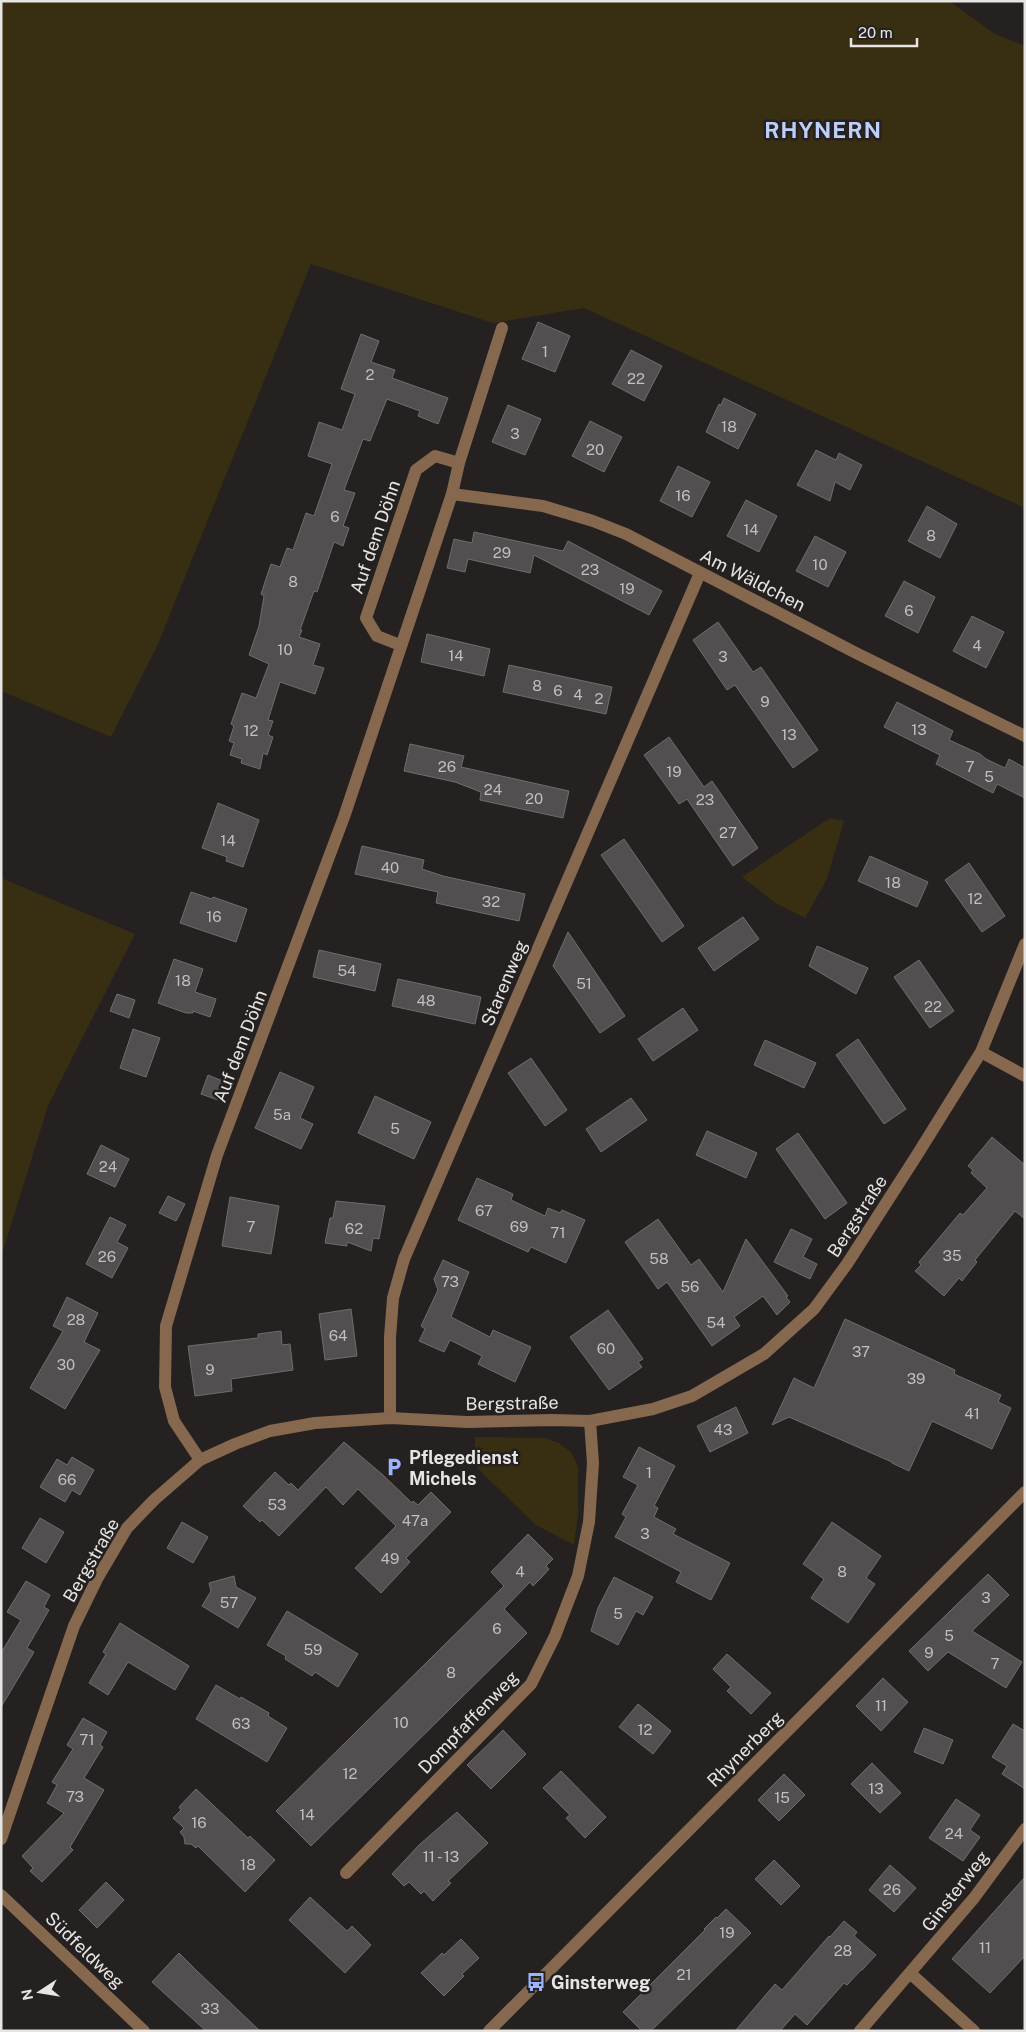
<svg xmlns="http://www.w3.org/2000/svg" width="1026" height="2032" font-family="'Public Sans',sans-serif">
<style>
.green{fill:#382e12}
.building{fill:#534e4f;stroke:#716d6d}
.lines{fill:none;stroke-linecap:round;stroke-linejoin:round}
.minor{stroke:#85684e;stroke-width:12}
.labels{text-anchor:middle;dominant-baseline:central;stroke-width:5;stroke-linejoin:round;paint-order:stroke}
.number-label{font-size:15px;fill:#c2bfbf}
.street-label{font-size:18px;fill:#e7e5e4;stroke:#252120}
.poi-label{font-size:18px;font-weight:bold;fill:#e7e5e4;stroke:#252120;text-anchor:start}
.district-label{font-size:22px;font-weight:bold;letter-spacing:1px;fill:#becef7;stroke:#252120}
</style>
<rect width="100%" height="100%" fill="#252120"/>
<g class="green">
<polygon points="1,1 949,1 995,34 1025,46 1025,508 584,308 493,323 311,264 158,644 111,737 1,691"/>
<polygon points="830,818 844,821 827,879 805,918 777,904 742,877"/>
<polygon points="1,878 135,934 48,1106 1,1257"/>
<polygon points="475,1437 545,1438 559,1443 571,1452 578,1467 578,1515 574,1545 536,1525 475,1466"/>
</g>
<g class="building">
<polygon points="538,322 570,336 555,372 522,359"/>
<polygon points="361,334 379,341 371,362 395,370 392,378 448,398 438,424 418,416 420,411 387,399 370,441 363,439 344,490 355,493 343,526 349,528 343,546 334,542 317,592 314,591 300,630 302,630 299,637 320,644 313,665 324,668 315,694 280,682 268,720 273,721 268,735 273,737 267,755 263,753 260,769 241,763 242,759 230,755 234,743 229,741 234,726 231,724 242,693 256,698 269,664 249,655 259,626 264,596 261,594 271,564 280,567 287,548 293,550 306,513 314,516 332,464 308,456 319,422 342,430 355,394 341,389"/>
<polygon points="631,350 662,366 644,401 612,384"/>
<polygon points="724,398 756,414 738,449 706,432 719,404 721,405"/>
<polygon points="508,405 541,419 525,455 492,442"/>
<polygon points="590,421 622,437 604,472 572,456"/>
<polygon points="816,450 836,460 839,453 862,465 850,490 835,482 830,501 797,485"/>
<polygon points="678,466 710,482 692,517 660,501"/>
<polygon points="746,500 777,516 759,552 727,536"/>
<polygon points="927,506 957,524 940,558 908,541"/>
<polygon points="474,532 563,551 568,541 662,591 649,615 534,555 530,573 468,559 465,572 447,568 454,539 472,543"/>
<polygon points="815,536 846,552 828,587 796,571"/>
<polygon points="904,581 935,597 918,633 885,616"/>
<polygon points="972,616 1004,632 986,668 953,651"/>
<polygon points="718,622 753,672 761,667 818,750 793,768 735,685 727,690 693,640"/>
<polygon points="427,634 490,649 484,676 421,662"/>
<polygon points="509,665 612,687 606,714 503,692"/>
<polygon points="897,702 953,731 949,740 980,754 986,759 1005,768 1009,759 1025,768 1025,798 997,784 993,793 936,764 940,755 884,727"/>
<polygon points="669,737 704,787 712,781 758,848 733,866 687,799 679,804 644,755"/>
<polygon points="410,744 464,756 461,767 569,791 563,818 480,800 481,792 455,782 404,771"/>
<polygon points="218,803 259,820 243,867 226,861 227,857 202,848"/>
<polygon points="624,839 684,926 662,942 601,855"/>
<polygon points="362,846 424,860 422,869 443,876 525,894 519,921 436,903 438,892 355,874"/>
<polygon points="870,856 928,882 917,907 858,881"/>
<polygon points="969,863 1005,916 982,932 945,880"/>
<polygon points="191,892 212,899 213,897 247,909 236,942 180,923"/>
<polygon points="743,917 759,939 714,971 698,948"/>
<polygon points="568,932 625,1016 600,1033 553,966"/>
<polygon points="817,946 868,968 856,994 809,966"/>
<polygon points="319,950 381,964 375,991 313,977"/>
<polygon points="174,959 203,969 195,992 216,999 210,1017 193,1011 193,1013 186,1013 158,1003"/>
<polygon points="919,960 954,1011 930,1028 894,977"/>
<polygon points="398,979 481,997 475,1024 392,1006"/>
<polygon points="117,994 135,1000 129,1018 110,1011"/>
<polygon points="683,1008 698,1030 653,1061 638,1039"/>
<polygon points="133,1029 160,1038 146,1077 120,1068"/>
<polygon points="858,1039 906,1109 884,1124 836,1055"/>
<polygon points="765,1040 816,1063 804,1088 754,1065"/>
<polygon points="531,1058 567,1110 545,1126 508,1073"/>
<polygon points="280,1072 314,1087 300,1118 313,1124 301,1149 255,1128"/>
<polygon points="208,1075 225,1082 218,1100 201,1094"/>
<polygon points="375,1096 431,1122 414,1159 358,1133"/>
<polygon points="631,1098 647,1120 601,1152 586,1129"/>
<polygon points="707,1131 757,1153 746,1178 696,1155"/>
<polygon points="798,1133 847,1203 825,1219 776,1149"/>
<polygon points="992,1137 1025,1165 1025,1219 1015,1211 975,1260 977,1262 962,1281 959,1278 944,1296 915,1271 921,1265 919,1262 960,1213 963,1215 987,1188 971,1173 973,1170 968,1166"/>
<polygon points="101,1145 129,1159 115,1187 87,1174"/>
<polygon points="477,1178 513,1194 511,1200 545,1216 548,1208 560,1213 562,1210 585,1220 566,1263 531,1247 528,1252 458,1220"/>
<polygon points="168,1196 185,1204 176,1221 159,1213"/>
<polygon points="230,1197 279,1206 271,1254 222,1246"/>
<polygon points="336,1201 385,1206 379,1239 373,1238 371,1251 347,1242 347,1246 325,1243 330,1218 333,1218"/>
<polygon points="110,1217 126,1225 117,1242 128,1248 112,1278 86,1264"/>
<polygon points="658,1219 691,1265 699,1259 723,1292 746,1239 788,1296 786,1297 790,1302 777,1315 763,1296 734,1317 740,1326 712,1346 667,1282 658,1289 625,1242"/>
<polygon points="791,1229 812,1239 803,1257 817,1264 810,1279 774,1262"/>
<polygon points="443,1260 469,1272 451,1317 490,1337 493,1330 531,1347 515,1382 478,1364 482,1356 450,1340 444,1352 419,1341 425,1329 421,1326 438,1290 434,1279"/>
<polygon points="67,1297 98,1313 84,1342 100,1350 65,1409 30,1388 63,1331 53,1326"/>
<polygon points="351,1309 357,1356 325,1360 319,1314"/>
<polygon points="608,1310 643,1359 638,1362 642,1367 609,1390 570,1337"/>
<polygon points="845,1319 955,1370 954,1374 1001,1395 998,1402 1011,1408 992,1449 932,1421 909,1471 892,1463 892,1462 789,1417 772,1425 794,1378 814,1388"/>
<polygon points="281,1331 282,1345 290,1344 293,1370 231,1379 232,1391 195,1396 188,1346 258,1338 258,1334"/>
<polygon points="736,1407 748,1433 710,1452 697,1426"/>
<polygon points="344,1442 383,1475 412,1503 413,1501 418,1505 431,1492 451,1512 406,1558 410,1562 381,1593 355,1568 396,1526 358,1489 343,1505 326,1487 279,1536 262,1520 260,1522 243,1506 275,1472 289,1485 291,1483 298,1490"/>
<polygon points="639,1447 675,1466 654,1506 658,1508 654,1517 676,1529 673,1534 730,1563 711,1600 676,1582 681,1572 615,1537 626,1517 622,1514 638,1485 623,1477"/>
<polygon points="72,1457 94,1470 80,1495 72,1490 65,1502 40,1487 57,1459 67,1465"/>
<polygon points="40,1518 64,1532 46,1563 22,1548"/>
<polygon points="182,1522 208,1537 193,1563 167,1548"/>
<polygon points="832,1522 881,1556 866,1578 875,1584 848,1623 811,1598 824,1579 803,1564"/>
<polygon points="528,1534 553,1559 546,1566 549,1569 542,1577 533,1586 530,1582 504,1609 527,1633 311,1846 276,1811 504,1586 491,1572"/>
<polygon points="988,1574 1009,1595 972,1631 1022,1662 1006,1688 948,1652 928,1671 909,1651"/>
<polygon points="234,1576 236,1587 256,1598 238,1628 202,1606 211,1591 209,1583"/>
<polygon points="614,1577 653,1597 643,1615 636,1611 618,1645 591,1631 598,1608"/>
<polygon points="26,1581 50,1595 44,1607 49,1610 27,1648 34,1652 1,1707 1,1653 21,1620 7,1612"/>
<polygon points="287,1611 358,1654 338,1687 315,1672 312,1676 285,1659 286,1656 267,1645"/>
<polygon points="120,1623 189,1666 175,1690 128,1662 108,1695 89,1683 106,1654 103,1652"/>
<polygon points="727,1654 771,1693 751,1714 727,1691 731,1687 713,1669"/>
<polygon points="883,1678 908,1702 881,1731 856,1706"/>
<polygon points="216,1685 240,1699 241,1697 269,1713 268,1716 287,1728 267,1762 196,1719"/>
<polygon points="638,1704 671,1731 653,1754 619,1727"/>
<polygon points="83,1718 107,1732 100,1745 103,1747 84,1778 104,1790 70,1847 73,1850 42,1882 30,1871 33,1868 22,1856 64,1813 47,1803 57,1785 52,1782 73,1749 67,1745"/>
<polygon points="1013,1724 1025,1731 1025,1789 1002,1774 1007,1766 992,1757"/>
<polygon points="924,1728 953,1740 943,1764 914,1752"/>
<polygon points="503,1730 526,1754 491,1789 467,1765"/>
<polygon points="872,1763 901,1793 880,1813 851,1784"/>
<polygon points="561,1771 606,1817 585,1838 566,1818 570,1815 543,1788"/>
<polygon points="784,1774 805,1795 779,1821 758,1800"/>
<polygon points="196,1789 248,1838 250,1836 275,1860 245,1892 198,1846 196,1848 191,1844 185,1844 184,1837 180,1832 184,1828 173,1818 181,1810 179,1807"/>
<polygon points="956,1799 980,1815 970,1830 980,1837 963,1861 929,1838"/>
<polygon points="457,1812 488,1843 448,1881 451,1883 433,1901 424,1891 421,1894 409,1882 404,1886 392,1874 419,1845"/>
<polygon points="774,1860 800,1886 781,1905 755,1879"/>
<polygon points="890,1865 916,1888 894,1912 869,1890"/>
<polygon points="1025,1877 1025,1956 990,1993 952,1959"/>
<polygon points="106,1882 124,1900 97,1928 79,1910"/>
<polygon points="310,1897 347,1931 352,1926 371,1945 345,1973 289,1920"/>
<polygon points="726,1909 751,1933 651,2031 642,2031 623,2012 705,1930 704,1929 716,1917 717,1918"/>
<polygon points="844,1921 857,1932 854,1936 876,1955 862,1970 861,1970 847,1985 844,1983 807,2025 795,2014 780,2031 735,2031 775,1984 782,1990 829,1936 830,1937"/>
<polygon points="461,1939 479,1958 462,1974 464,1976 444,1996 421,1973 442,1953 444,1955"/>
<polygon points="179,1953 197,1971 260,2031 206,2031 152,1982"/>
</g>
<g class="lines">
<g class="minor">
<polyline points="452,494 543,506 593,521 626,534 858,654 1025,736"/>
<polyline points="400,645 377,636 366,618 416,470 435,456 459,463"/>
<polyline points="981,1052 1025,1076"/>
<polyline points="390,1418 390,1337 393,1298 404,1259 700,573"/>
<polyline points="200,1460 174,1421 165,1387 166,1326 217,1155 344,817 452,494 459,463 502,328"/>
<polyline points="1,1839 74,1626 97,1579 127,1528 154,1500 200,1460 235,1444 270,1431 315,1423 390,1418 467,1422 552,1420 590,1421 653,1409 692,1396 764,1354 814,1309 847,1264 917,1155 981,1052 1025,944"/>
<polyline points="346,1873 531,1684 555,1636 578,1576 589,1522 593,1463 590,1421"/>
<polyline points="1,1895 144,2031"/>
<polyline points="910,1973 974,2031"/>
<polyline points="489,2031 1025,1492"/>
<polyline points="860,2031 974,1898 1025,1829"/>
</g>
</g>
<defs>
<g id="parking-bare" transform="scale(1.5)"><path d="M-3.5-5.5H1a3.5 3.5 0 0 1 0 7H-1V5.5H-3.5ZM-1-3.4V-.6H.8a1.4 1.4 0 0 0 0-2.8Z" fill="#9ab5fd" stroke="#252120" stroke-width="2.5" paint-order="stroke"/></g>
<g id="bus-bare" transform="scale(1.5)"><path d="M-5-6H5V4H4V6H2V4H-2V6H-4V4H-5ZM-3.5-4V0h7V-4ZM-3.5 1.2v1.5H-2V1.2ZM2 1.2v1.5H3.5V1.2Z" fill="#9ab5fd" stroke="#252120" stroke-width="2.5" paint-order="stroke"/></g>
</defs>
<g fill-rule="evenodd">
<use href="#parking-bare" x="394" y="1467"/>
<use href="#bus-bare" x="536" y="1982"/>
</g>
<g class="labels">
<g class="number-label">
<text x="545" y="351">1</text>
<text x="370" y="374">2</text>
<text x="636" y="378">22</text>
<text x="729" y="426">18</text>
<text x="515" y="433">3</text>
<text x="595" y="449">20</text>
<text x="683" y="495">16</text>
<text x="335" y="516">6</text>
<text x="751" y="529">14</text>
<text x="931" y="535">8</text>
<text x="502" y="552">29</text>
<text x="820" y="564">10</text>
<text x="590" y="569">23</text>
<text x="293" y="581">8</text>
<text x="627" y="588">19</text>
<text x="909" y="610">6</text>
<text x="977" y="645">4</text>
<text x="285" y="649">10</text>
<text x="456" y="655">14</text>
<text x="723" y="656">3</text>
<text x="537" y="685">8</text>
<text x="558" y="690">6</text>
<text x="578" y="694">4</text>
<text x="599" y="698">2</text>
<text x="765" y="701">9</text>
<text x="919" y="729">13</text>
<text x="251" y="730">12</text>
<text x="789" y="734">13</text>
<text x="447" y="766">26</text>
<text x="970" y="766">7</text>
<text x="674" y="771">19</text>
<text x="989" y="776">5</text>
<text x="493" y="789">24</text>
<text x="534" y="798">20</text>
<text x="705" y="799">23</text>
<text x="728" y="832">27</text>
<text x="228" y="840">14</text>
<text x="390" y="867">40</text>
<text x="893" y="882">18</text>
<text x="975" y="898">12</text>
<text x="491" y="901">32</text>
<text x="214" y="916">16</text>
<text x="347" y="970">54</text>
<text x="183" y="980">18</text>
<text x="584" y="983">51</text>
<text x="426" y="1000">48</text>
<text x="933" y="1006">22</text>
<text x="282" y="1114">5a</text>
<text x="395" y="1128">5</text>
<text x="108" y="1166">24</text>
<text x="484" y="1210">67</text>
<text x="251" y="1226">7</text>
<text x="519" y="1226">69</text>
<text x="354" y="1228">62</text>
<text x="558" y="1232">71</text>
<text x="952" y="1255">35</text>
<text x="107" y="1256">26</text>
<text x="659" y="1258">58</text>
<text x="450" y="1281">73</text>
<text x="690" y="1286">56</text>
<text x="76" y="1319">28</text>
<text x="716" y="1322">54</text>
<text x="338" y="1335">64</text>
<text x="606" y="1348">60</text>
<text x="861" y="1351">37</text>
<text x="66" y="1364">30</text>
<text x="210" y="1369">9</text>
<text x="916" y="1378">39</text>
<text x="972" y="1413">41</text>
<text x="723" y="1429">43</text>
<text x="649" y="1472">1</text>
<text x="67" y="1479">66</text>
<text x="277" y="1504">53</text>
<text x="415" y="1520">47a</text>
<text x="645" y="1533">3</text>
<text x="390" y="1558">49</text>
<text x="520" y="1571">4</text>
<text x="842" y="1571">8</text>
<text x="986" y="1597">3</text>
<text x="229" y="1602">57</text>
<text x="618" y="1613">5</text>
<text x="497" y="1628">6</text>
<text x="949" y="1635">5</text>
<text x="313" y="1649">59</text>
<text x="929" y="1652">9</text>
<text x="995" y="1663">7</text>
<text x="451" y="1672">8</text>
<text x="881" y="1705">11</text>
<text x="401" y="1722">10</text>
<text x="241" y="1723">63</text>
<text x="645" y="1729">12</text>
<text x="87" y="1739">71</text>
<text x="350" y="1773">12</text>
<text x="876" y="1788">13</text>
<text x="75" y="1796">73</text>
<text x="782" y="1797">15</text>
<text x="307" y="1814">14</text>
<text x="199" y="1822">16</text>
<text x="954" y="1833">24</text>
<text x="441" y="1856">11 - 13</text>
<text x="248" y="1864">18</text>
<text x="892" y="1889">26</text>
<text x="727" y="1932">19</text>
<text x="985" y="1947">11</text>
<text x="843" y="1950">28</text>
<text x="684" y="1974">21</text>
<text x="210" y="2008">33</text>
</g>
<g class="street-label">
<text transform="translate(375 537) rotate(-71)">Auf dem Döhn</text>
<text transform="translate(753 580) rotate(27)">Am Wäldchen</text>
<text transform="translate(504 983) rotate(-67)">Starenweg</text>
<text transform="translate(240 1046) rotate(-69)">Auf dem Döhn</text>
<text transform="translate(857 1216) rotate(-57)">Bergstraße</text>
<text transform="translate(512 1403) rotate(-1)">Bergstraße</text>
<text transform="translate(91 1560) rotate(-60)">Bergstraße</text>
<text transform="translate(468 1722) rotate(-46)">Dompfaffenweg</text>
<text transform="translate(745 1749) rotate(-45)">Rhynerberg</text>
<text transform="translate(955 1891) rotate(-52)">Ginsterweg</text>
<text transform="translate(85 1950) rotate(44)">Südfeldweg</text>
</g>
<g class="poi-label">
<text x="409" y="1457">Pflegedienst<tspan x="409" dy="21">Michels</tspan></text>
<text x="551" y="1982">Ginsterweg</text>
</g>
<g class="district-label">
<text x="823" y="130">RHYNERN</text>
</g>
</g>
<rect width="1026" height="2032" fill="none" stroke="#e7e5e4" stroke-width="5"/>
<g transform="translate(40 1992) rotate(258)" stroke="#252120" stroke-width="4" paint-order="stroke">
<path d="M0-4L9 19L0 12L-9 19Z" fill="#e7e5e4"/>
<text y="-8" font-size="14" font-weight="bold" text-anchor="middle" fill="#e7e5e4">N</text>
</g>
<path d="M851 38v8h66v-8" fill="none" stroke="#e7e5e4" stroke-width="2.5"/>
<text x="858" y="38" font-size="15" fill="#e7e5e4" stroke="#252120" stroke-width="4" paint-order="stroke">20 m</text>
</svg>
